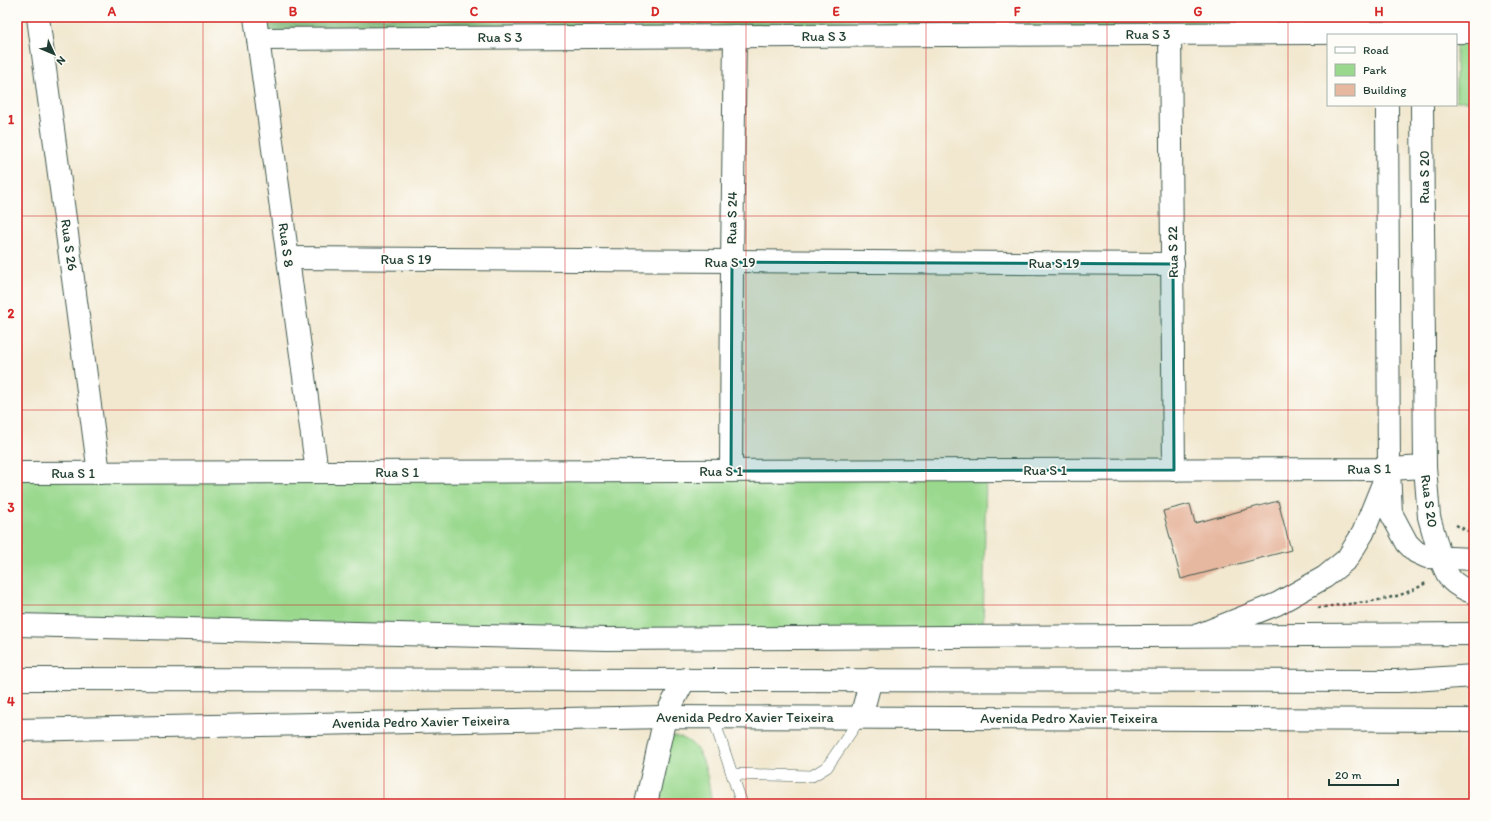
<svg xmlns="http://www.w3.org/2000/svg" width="1491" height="821" font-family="Itim,sans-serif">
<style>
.green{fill:#99d88d;stroke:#5c8a60}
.forest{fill:#7ab878;stroke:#4c7a56}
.building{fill:#e7b8a0}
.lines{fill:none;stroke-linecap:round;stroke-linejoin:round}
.lane-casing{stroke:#3f574b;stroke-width:12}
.street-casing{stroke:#3f574b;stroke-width:24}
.primary-casing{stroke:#3f574b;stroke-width:24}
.path{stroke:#3f574b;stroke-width:2.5;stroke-dasharray:3 3;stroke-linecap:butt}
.lane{stroke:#fff;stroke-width:11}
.street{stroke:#fff;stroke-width:22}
.primary{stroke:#fff;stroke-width:22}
.marked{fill:#0f766e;fill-opacity:0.2;stroke:#0f766e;stroke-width:3;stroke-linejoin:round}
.grid{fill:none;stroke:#d62828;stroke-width:1;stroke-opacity:0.55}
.labels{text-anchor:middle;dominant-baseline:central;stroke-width:3.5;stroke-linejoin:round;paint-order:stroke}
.street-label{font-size:14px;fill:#1f3d34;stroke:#fdfcf7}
.neatline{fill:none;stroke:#d62828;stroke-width:1.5}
.grid-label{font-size:13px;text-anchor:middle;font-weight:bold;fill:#d62828}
</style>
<rect width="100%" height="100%" fill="#fdfcf7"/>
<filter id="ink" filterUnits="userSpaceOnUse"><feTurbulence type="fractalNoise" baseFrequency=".025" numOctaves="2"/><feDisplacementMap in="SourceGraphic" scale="8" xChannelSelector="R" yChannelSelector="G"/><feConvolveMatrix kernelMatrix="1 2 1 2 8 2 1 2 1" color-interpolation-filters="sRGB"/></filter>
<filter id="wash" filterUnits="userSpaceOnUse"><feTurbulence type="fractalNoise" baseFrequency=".012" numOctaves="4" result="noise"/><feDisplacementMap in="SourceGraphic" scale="16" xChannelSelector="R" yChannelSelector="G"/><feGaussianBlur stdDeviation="0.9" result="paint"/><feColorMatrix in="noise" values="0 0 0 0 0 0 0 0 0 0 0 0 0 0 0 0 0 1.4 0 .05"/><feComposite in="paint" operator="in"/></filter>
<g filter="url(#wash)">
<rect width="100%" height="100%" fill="#f2e8d0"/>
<g class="green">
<polygon points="1474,32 1474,101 1456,101 1456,35"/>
<polygon points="986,470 983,637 17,625 17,473"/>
<path d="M670,737C705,734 708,780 712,804H659Z"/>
</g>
<polygon class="forest" points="255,17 1474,17 1474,28 258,39"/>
<g id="blocks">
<polygon class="building" points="1278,501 1291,550 1181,579 1163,511 1190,504 1195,523"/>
</g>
</g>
<g filter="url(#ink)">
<use href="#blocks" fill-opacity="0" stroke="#3f574b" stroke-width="1"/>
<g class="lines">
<g class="lane-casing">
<g id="lane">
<polyline points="713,717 742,804"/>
<polyline points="732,774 812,776 827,767 861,717"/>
</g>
</g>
<g class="street-casing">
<g id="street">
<polyline points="38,17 99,473"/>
<polyline points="255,17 317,472"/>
<polyline points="1170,34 1174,470"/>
<polyline points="258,39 1474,32"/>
<polyline points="1387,105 1389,469 1391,513 1407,543 1416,552 1427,557 1474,559"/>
<polyline points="1422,105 1425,467 1429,517 1441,559"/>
<polyline points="288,258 1173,264"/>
<polyline points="731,471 732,262 735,36"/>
<polyline points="17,473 1389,469 1425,467"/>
<polyline points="1199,635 1277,604 1325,577 1347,559 1363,533 1386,476"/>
<polyline points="861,717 871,679"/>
<polyline points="17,730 665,717 1474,720"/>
<polyline points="646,804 665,717 685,679"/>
</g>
</g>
<g class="primary-casing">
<g id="primary">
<path d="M1441,559C1448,580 1453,585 1474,593"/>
<polyline points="17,625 606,639 1474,634"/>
<polyline points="17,679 1397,681 1474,676"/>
</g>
</g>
<g class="path">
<polyline points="1456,525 1468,531 1474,531"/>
<path d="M1318,608C1354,602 1397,603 1427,582"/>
</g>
<use href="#lane" class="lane"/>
<use href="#street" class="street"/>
<use href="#primary" class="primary"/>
</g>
</g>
<path class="marked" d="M732,262L1173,264L1174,470L731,471Z"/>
<path class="grid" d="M203,17V804M384,17V804M565,17V804M746,17V804M926,17V804M1107,17V804M1288,17V804M17,216H1474M17,410H1474M17,605H1474"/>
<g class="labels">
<g class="street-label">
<text x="1148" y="34">Rua S 3</text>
<text x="824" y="36">Rua S 3</text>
<text x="500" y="37">Rua S 3</text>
<text transform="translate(1424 177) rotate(-90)">Rua S 20</text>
<text transform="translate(732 218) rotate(-89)">Rua S 24</text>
<text transform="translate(69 245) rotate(82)">Rua S 26</text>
<text transform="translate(286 245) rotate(82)">Rua S 8</text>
<text transform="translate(1173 252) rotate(-91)">Rua S 22</text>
<text x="406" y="259">Rua S 19</text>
<text x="730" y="262">Rua S 19</text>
<text x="1054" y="263">Rua S 19</text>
<text transform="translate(1369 469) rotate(-1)">Rua S 1</text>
<text x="1045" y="470">Rua S 1</text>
<text x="721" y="471">Rua S 1</text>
<text x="397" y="472">Rua S 1</text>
<text x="73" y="473">Rua S 1</text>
<text transform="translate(1429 501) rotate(82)">Rua S 20</text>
<text x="745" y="717">Avenida Pedro Xavier Teixeira</text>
<text x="1069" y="718">Avenida Pedro Xavier Teixeira</text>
<text transform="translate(421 722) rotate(-1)">Avenida Pedro Xavier Teixeira</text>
</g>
</g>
<rect width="1491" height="821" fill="none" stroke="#fdfcf7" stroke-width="44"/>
<rect x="1327" y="34" width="130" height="72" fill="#fdfcf7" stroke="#a4b0a9"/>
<rect x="1335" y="47" width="20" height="6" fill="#ffffff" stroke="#a4b0a9"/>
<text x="1363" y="54" font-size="12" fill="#1f3d34">Road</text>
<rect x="1335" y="64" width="20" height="12" fill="#99d88d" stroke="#a4b0a9"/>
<text x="1363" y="74" font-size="12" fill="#1f3d34">Park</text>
<rect x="1335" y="84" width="20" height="12" fill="#e7b8a0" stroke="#a4b0a9"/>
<text x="1363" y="94" font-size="12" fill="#1f3d34">Building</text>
<g transform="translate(54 54) rotate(134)" stroke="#fdfcf7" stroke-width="3" paint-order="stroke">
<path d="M0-3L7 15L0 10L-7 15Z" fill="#1f3d34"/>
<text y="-6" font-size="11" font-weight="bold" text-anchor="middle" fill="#1f3d34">N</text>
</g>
<path d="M1329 779v6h69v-6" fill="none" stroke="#1f3d34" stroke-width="2"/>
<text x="1335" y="779" font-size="12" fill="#1f3d34" stroke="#fdfcf7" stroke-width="3" paint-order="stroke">20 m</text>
<rect x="22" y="22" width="1447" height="777" class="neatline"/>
<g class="grid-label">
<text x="112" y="16">A</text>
<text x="293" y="16">B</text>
<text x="474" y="16">C</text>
<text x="655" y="16">D</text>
<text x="836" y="16">E</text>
<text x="1017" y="16">F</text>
<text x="1198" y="16">G</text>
<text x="1379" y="16">H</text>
<text x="11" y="124">1</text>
<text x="11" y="318">2</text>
<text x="11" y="512">3</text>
<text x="11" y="706">4</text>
</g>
</svg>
